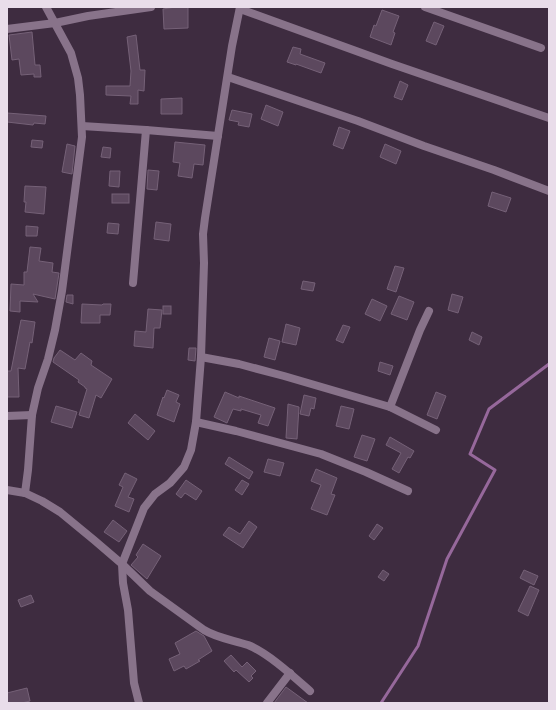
<svg xmlns="http://www.w3.org/2000/svg" width="556" height="710" font-family="'Noto Sans',sans-serif">
<style>
.lines{fill:none;stroke-linecap:round;stroke-linejoin:round}
.stream{stroke:#96689b;stroke-width:3}
.building{fill:#5c485e;stroke:#756177}
.street{stroke:#88738a;stroke-width:8}
</style>
<rect width="100%" height="100%" fill="#3e2c40"/>
<g class="lines">
<polyline class="stream" points="381,703 418,646 447,559 495,470 470,454 489,409 549,364"/>
</g>
<g class="building">
<polygon points="175,7 188,7 188,28 164,29 163,9"/>
<polygon points="382,10 399,16 393,32 395,33 391,45 370,37 374,25 376,26"/>
<polygon points="434,22 444,26 436,45 426,41"/>
<polygon points="32,32 35,65 40,65 41,77 34,77 34,74 21,75 19,59 12,60 9,35"/>
<polygon points="136,35 140,70 145,70 144,91 138,90 138,104 130,104 131,96 106,95 106,86 130,86 131,71 127,37"/>
<polygon points="293,47 301,49 300,54 325,63 321,73 296,64 296,65 287,62"/>
<polygon points="400,81 408,85 402,100 394,97"/>
<polygon points="182,98 182,114 161,114 161,99"/>
<polygon points="266,105 283,112 278,126 261,119"/>
<polygon points="232,110 252,114 249,127 238,125 239,122 229,120"/>
<polygon points="7,113 46,116 45,124 34,123 33,125 7,122"/>
<polygon points="339,127 350,131 343,149 333,145"/>
<polygon points="32,140 43,141 42,148 31,147"/>
<polygon points="175,142 205,145 203,165 194,164 192,178 178,176 180,163 173,162"/>
<polygon points="67,144 75,146 72,174 62,172"/>
<polygon points="385,144 401,151 396,164 380,157"/>
<polygon points="103,147 111,148 110,158 101,157"/>
<polygon points="148,170 159,171 157,190 147,189"/>
<polygon points="110,171 120,171 119,187 109,186"/>
<polygon points="25,186 46,187 44,214 25,212 26,202 24,202"/>
<polygon points="492,192 511,198 506,212 488,206"/>
<rect x="112" y="194" width="17" height="9"/>
<polygon points="156,222 171,224 169,241 154,239"/>
<polygon points="108,223 119,224 118,234 107,233"/>
<polygon points="26,226 38,227 37,236 26,236"/>
<polygon points="30,247 41,248 39,261 53,263 52,272 59,273 55,299 33,294 38,302 20,301 20,312 10,311 11,284 24,285 24,272 27,272"/>
<polygon points="395,266 404,268 396,292 387,289"/>
<polygon points="303,281 315,283 313,291 301,289"/>
<polygon points="452,294 463,297 458,313 448,310"/>
<polygon points="67,295 73,295 73,304 66,302"/>
<polygon points="399,296 414,302 407,320 391,314"/>
<polygon points="372,299 387,306 380,321 365,314"/>
<polygon points="82,304 102,305 103,304 111,304 110,315 100,315 100,323 81,323"/>
<rect x="163" y="306" width="8" height="8"/>
<polygon points="148,309 162,310 160,328 154,328 153,348 134,346 135,331 146,332"/>
<polygon points="21,320 35,322 32,343 30,342 25,369 18,368 19,397 7,397 7,371 11,371"/>
<polygon points="286,324 300,328 296,345 282,342"/>
<polygon points="343,325 350,327 343,343 336,340"/>
<polygon points="472,332 482,337 479,345 469,340"/>
<polygon points="269,338 280,341 275,360 264,357"/>
<polygon points="189,348 196,348 195,361 188,360"/>
<polygon points="60,350 75,360 81,353 92,361 91,365 112,379 101,398 96,395 89,418 79,415 87,389 85,388 85,387 78,382 79,380 53,362 54,358"/>
<polygon points="380,362 393,366 390,375 378,371"/>
<polygon points="167,390 179,395 176,402 180,404 174,422 157,415 163,397 164,398"/>
<polygon points="225,392 239,398 239,396 275,408 268,426 258,423 261,415 241,409 241,411 233,409 227,423 214,417"/>
<polygon points="436,392 446,396 437,419 427,415"/>
<polygon points="304,395 316,398 314,409 311,408 309,416 300,414"/>
<polygon points="288,404 299,407 297,439 286,438"/>
<polygon points="56,406 77,412 72,428 51,422"/>
<polygon points="341,406 354,409 349,429 336,426"/>
<polygon points="135,414 155,431 148,440 128,423"/>
<polygon points="362,435 375,439 367,461 354,457"/>
<polygon points="390,437 414,451 410,458 408,457 399,473 392,469 401,453 386,445"/>
<polygon points="229,457 253,472 249,479 225,464"/>
<polygon points="268,459 284,463 280,476 264,472"/>
<polygon points="316,469 337,478 331,494 335,495 327,515 311,509 321,485 311,481"/>
<polygon points="125,473 137,479 128,497 134,499 129,512 115,506 123,487 119,485"/>
<polygon points="186,480 202,491 196,500 185,493 181,498 176,494"/>
<polygon points="242,480 249,484 242,495 235,490"/>
<polygon points="113,520 127,531 119,542 104,532"/>
<polygon points="249,521 257,527 243,548 223,535 229,527 240,534"/>
<polygon points="377,524 383,528 374,540 369,536"/>
<polygon points="143,544 161,556 147,579 131,565 138,557 136,555"/>
<polygon points="383,570 389,574 384,581 378,577"/>
<polygon points="524,570 538,576 534,585 520,578"/>
<polygon points="530,586 539,590 528,616 518,611"/>
<polygon points="31,595 34,602 21,607 18,600"/>
<polygon points="196,631 204,636 212,651 198,660 200,661 186,669 184,666 174,671 169,659 180,654 175,643"/>
<polygon points="231,655 242,667 247,662 256,671 251,676 253,678 249,682 236,670 234,672 224,661"/>
<polygon points="286,687 308,703 274,703"/>
<polygon points="27,688 30,701 22,703 7,703 7,693"/>
</g>
<g class="lines">
<g class="street">
<polyline points="425,7 541,48"/>
<polyline points="240,9 392,64 549,118"/>
<polyline points="7,29 55,23 88,16 151,7"/>
<polyline points="228,77 358,121 424,146 494,170 549,191"/>
<polyline points="82,126 146,130 133,283"/>
<polyline points="146,130 218,136"/>
<polyline points="201,357 239,364 284,376 390,407 436,430"/>
<polyline points="390,407 420,330 429,311"/>
<polyline points="7,416 32,415"/>
<polyline points="196,422 236,431 321,454 366,472 408,491"/>
<path d="M7,490L25,493L42,501L60,512L94,540L122,564L150,591L204,630C217,638 233,640 248,645C268,653 293,676 310,691"/>
<polyline points="25,493 28,470 32,415 38,388 48,359 55,330 62,291 82,137 80,95 78,78 71,53 46,7"/>
<polyline points="139,703 134,683 128,610 123,583 122,564 144,508 155,494 170,483 184,467 191,450 196,422 201,357 204,263 203,234 205,218 232,46 240,7"/>
<polyline points="267,703 290,673"/>
</g>
</g>
<rect width="556" height="710" fill="none" stroke="#e9ddea" stroke-width="16"/>
</svg>
